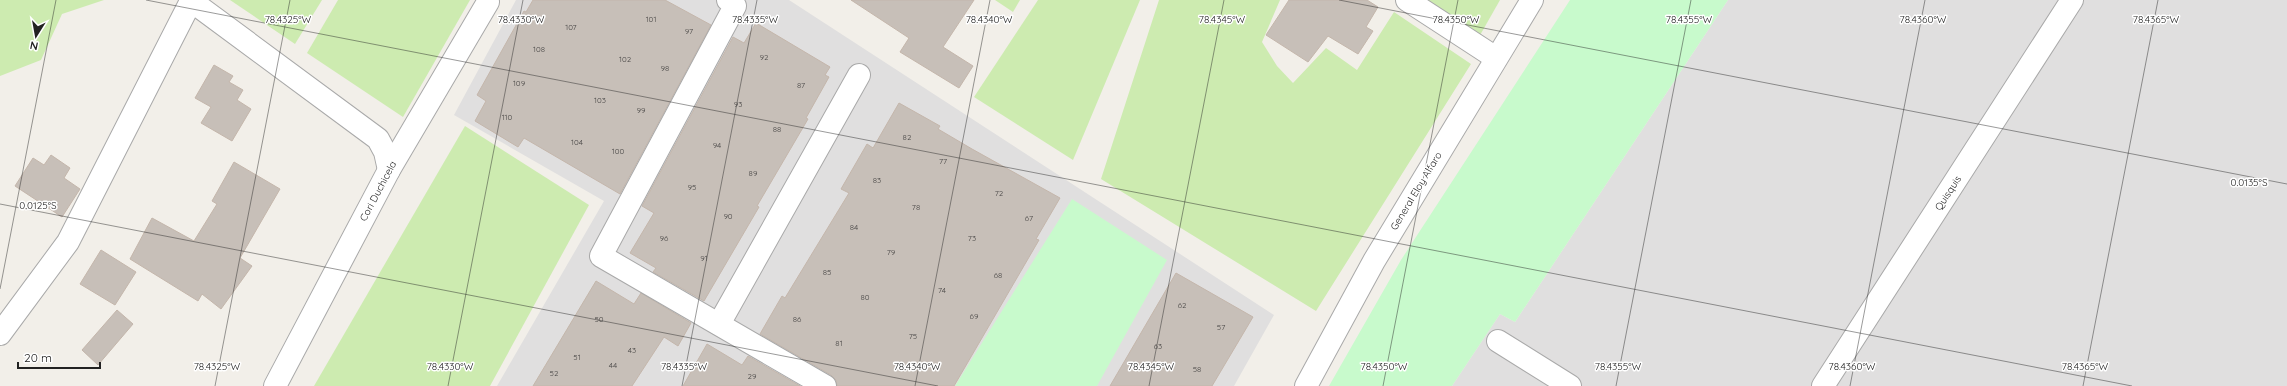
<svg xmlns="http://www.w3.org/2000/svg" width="2287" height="386" font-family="Quicksand,sans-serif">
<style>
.residential{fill:#e0dfdf}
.grass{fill:#cdebb0}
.park{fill:#c8facc}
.building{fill:#c7bfb8;stroke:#c4b6ab}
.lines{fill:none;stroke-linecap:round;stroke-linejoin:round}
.street-casing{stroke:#a9a9a9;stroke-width:24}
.street{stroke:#fff;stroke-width:22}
.ticks{fill:none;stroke:#222;stroke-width:1;stroke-opacity:0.45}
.labels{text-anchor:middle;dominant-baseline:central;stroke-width:3;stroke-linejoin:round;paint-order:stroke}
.number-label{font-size:8px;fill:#4b4948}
.street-label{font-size:10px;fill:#222;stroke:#fff}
.ticks-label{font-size:10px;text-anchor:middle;fill:#222;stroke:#fff;stroke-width:3;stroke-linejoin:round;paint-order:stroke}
</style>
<rect width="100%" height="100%" fill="#f2efe9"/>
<g class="residential">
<polygon points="516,0 789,0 1274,315 1234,386 497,386 604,201 454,115"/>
<polygon points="1728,0 2287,0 2287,386 1452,386 1500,314 1515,322"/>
</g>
<g class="grass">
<polygon points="0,0 104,0 62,14 41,60 0,76"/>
<polygon points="230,0 322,0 295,44"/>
<polygon points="338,0 470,0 403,117 307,53"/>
<polygon points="995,0 1020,0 1013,12"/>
<polygon points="1038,0 1140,0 1073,160 974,97"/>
<polygon points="1159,0 1280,0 1262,42 1277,66 1293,83 1326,48 1357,70 1394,12 1471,64 1316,311 1101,179"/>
<polygon points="1423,0 1500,0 1479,37"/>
<polygon points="465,126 589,205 490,386 314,386"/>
</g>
<g class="park">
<polygon points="1570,0 1728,0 1515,322 1500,314 1452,386 1329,386 1401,260"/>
<polygon points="1072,199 1167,260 1097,386 955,386"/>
</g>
<g class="building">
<polygon points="533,0 665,0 711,25 620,194 524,138 518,147 475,121 486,101 477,95 524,11 526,12"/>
<polygon points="851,0 974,0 943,47 973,66 959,88 900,52 909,38"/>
<polygon points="1289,0 1367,0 1378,7 1366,27 1373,31 1358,54 1328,36 1308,62 1266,35"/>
<polygon points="756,23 830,67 825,75 829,77 806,118 808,119 757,206 759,207 704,301 653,272 656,268 630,253 654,213 642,206 733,37 744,43"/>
<polygon points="214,65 233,76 229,82 243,90 237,100 251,109 232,141 201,123 211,107 195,98"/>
<polygon points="899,103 940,126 938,129 972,149 1060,198 1036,239 1039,240 954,386 837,386 836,380 831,375 760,334 782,296 785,298 849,193 841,189 867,144 873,148"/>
<polygon points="51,155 70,168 64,178 80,189 62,217 15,186 33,158 44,165"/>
<polygon points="234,162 280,189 240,258 252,266 221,309 202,294 198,301 130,259 152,218 194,241 217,204 212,201"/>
<polygon points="101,250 136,272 115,305 80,284"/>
<polygon points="1176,273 1253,317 1212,386 1110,386"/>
<polygon points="596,281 634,304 641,293 691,323 678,346 664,337 632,386 533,386"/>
<polygon points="117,310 133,324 98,365 82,350"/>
<polygon points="707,344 742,365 748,356 800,386 683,386"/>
</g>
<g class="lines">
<g class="street-casing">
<g id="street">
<polyline points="190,0 378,139 385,152 389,170"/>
<polyline points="728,0 735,6 601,256 825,386"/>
<polyline points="1407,0 1496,58"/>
<polyline points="719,324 859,75"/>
<polyline points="0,334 68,242 191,1"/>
<polyline points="1498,341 1570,386"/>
<polyline points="275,386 389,170 488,2"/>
<polyline points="1306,386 1374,261 1532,0"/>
<polyline points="1823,386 2072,0"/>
</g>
</g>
<use href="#street" class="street"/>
</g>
<path class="ticks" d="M146,0L2132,386M1339,0L2287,184M0,204L938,386M0,289L56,0M215,386L290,0M448,386L523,0M682,386L757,0M915,386L990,0M1149,386L1224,0M1383,386L1458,0M1616,386L1691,0M1850,386L1925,0M2083,386L2158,0"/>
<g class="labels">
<g class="number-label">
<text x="651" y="19">101</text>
<text x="571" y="27">107</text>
<text x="689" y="31">97</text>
<text x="539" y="49">108</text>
<text x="764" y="57">92</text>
<text x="625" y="59">102</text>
<text x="665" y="68">98</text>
<text x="519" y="83">109</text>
<text x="801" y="85">87</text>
<text x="600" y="100">103</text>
<text x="738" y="104">93</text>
<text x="641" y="110">99</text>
<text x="507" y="117">110</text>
<text x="777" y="129">88</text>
<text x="907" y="137">82</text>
<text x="577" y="142">104</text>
<text x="717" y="145">94</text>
<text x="618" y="151">100</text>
<text x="943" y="161">77</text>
<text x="753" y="173">89</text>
<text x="877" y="180">83</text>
<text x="692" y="187">95</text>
<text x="999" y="193">72</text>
<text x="916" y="207">78</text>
<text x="728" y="216">90</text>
<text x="1029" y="218">67</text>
<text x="854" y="227">84</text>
<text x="664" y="238">96</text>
<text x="972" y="238">73</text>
<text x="891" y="252">79</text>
<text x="704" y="258">91</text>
<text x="827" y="272">85</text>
<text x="998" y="275">68</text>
<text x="942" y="290">74</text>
<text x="865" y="297">80</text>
<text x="1182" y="305">62</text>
<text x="974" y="316">69</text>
<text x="599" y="319">50</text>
<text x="797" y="319">86</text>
<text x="1221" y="327">57</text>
<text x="913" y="336">75</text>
<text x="839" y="343">81</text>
<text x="1158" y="346">63</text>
<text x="632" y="350">43</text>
<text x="577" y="357">51</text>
<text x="613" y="365">44</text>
<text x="1197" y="369">58</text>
<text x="554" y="373">52</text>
<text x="752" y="376">29</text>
</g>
<g class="street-label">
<text transform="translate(378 191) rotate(-62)">Cori Duchicela</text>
<text transform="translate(1416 191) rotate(-59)">General Eloy Alfaro</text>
<text transform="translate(1948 193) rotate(-57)">Quisquis</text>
</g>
</g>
<g class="ticks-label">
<text x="288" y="23">78.4325°W</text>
<text x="521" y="23">78.4330°W</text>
<text x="755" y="23">78.4335°W</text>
<text x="989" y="23">78.4340°W</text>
<text x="1222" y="23">78.4345°W</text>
<text x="1456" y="23">78.4350°W</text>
<text x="1689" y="23">78.4355°W</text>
<text x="1923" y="23">78.4360°W</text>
<text x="2156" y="23">78.4365°W</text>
<text x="2249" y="186">0.0135°S</text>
<text x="38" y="209">0.0125°S</text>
<text x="217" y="370">78.4325°W</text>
<text x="450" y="370">78.4330°W</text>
<text x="684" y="370">78.4335°W</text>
<text x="917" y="370">78.4340°W</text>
<text x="1151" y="370">78.4345°W</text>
<text x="1384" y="370">78.4350°W</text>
<text x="1618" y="370">78.4355°W</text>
<text x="1852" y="370">78.4360°W</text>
<text x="2085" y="370">78.4365°W</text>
</g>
<g transform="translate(36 36) rotate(191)" stroke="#ffffff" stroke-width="3" paint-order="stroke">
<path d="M0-3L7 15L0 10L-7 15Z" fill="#222222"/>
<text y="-6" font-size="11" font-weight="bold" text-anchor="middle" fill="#222222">N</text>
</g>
<path d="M18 362v6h82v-6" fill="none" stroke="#222222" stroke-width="2"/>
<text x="24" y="362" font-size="12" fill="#222222" stroke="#ffffff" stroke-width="3" paint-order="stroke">20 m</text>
</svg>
